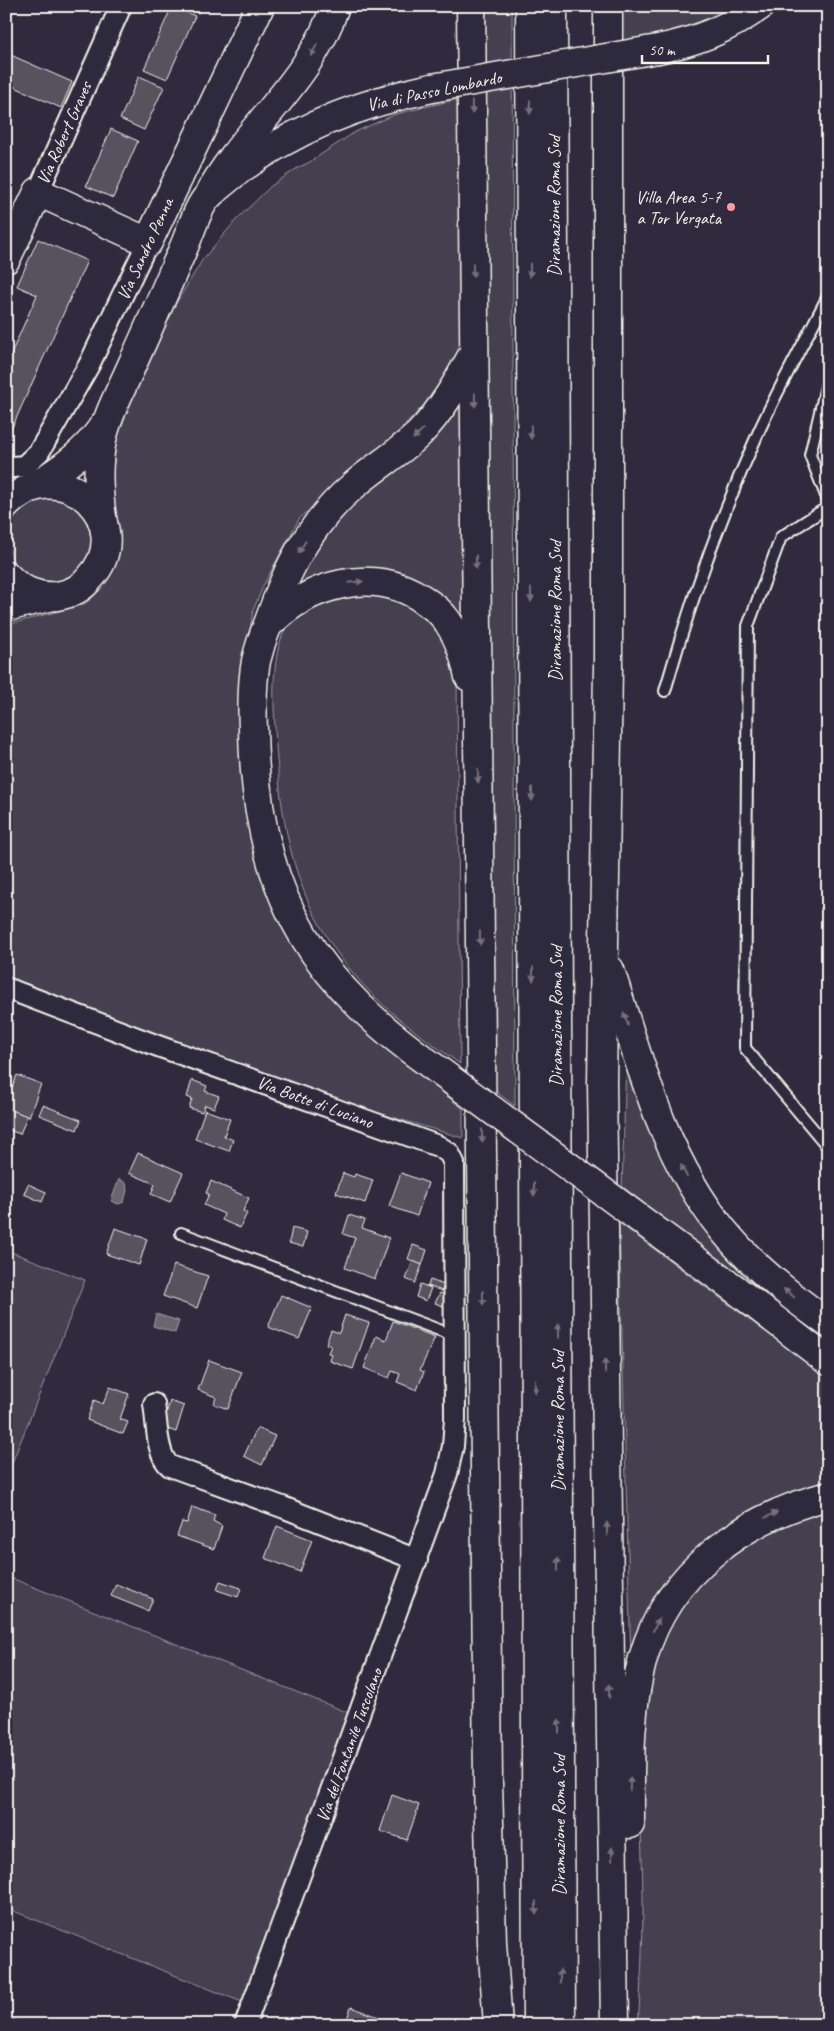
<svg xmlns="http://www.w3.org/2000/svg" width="834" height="2031" font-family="Caveat,sans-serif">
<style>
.green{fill:#454050;stroke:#9c989c}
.water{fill:#6a6670;stroke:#a19ea0}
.building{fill:#56525f;stroke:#f4f1e8}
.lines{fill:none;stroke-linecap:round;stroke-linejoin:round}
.lane-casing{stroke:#f4f1e8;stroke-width:14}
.street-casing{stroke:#f4f1e8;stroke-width:24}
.secondary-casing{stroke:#f4f1e8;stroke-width:31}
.highway-casing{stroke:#f4f1e8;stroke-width:31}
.lane{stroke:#2f2a3d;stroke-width:10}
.street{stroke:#2f2a3d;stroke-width:20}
.secondary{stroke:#2f2a3d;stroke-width:28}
.highway{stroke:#2f2a3d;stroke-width:28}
.secondary-bridge-casing{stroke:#f4f1e8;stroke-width:31;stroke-linecap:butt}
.highway-bridge-casing{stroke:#f4f1e8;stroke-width:31;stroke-linecap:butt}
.secondary-bridge{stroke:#2f2a3d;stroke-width:28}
.highway-bridge{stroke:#2f2a3d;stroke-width:28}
.oneway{fill:#747079}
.poi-dot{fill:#ff9aa2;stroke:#2f2a3d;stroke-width:2}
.labels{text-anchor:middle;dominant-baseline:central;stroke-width:5;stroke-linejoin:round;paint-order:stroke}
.street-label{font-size:18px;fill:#f4f1e8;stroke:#2f2a3d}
.poi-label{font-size:18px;fill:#f4f1e8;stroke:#2f2a3d;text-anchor:end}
</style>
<rect width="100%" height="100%" fill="#2f2a3d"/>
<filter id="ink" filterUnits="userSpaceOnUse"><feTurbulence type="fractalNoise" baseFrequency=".02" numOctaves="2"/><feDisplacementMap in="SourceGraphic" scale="10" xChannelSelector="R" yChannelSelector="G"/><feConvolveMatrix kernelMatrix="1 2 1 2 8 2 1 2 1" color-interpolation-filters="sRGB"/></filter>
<g filter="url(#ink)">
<g class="green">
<polygon points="484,6 512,6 515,1106 491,1088"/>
<polygon points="619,6 744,6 705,28 619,45"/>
<polygon points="458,99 460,348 430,399 403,427 375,453 340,481 299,519 263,586 253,611 247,648 254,814 366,1031 463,1109 463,1138 314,1094 6,980 6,625 75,607 86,603 95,595 106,579 114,560 118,548 119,534 114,499 112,478 117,435 130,403 175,305 203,259 237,219 271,186 299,167 308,163 355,132 396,114"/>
<polygon points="465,398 463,629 422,586 295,593 304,565 316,543 354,500 432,441 455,406"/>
<circle cx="50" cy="541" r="42"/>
<path d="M374,588L439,623L457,674L460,1064C431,1043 402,1023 377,999C290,914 279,823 274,708C273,680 274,627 301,610C306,607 314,606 319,604C337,599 356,594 374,588Z"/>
<polygon points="626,1060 783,1303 828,1337 828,1348 622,1186"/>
<polygon points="619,1223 828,1378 828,1486 756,1514 631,1665"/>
<polygon points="6,1250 85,1280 6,1478"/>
<path d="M828,1508V2025H638C641,1985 643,1944 643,1904C643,1803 622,1676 691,1592C726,1549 777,1526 828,1508Z"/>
<polygon points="6,1576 359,1717 252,2006 6,1908"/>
</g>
<g class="water">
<polygon points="119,1179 126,1183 127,1190 124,1202 118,1204 111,1201"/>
<polygon points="156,1314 179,1321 175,1333 153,1326"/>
</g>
<g class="building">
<polygon points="172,6 195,16 167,79 144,69"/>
<polygon points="183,6 201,6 198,13"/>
<polygon points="6,53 72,82 61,108 6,83"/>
<polygon points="139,76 164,87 144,130 120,119"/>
<polygon points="111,129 138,141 113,198 86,186"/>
<polygon points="38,239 87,261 6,441 6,365 37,295 17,286"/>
<polygon points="17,1075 41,1084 29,1117 6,1108 6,1103"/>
<polygon points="192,1080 207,1086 205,1091 219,1096 214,1108 205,1105 202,1112 189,1108 192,1099 187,1097"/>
<polygon points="43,1105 81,1120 77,1130 39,1115"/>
<polygon points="6,1108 27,1116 20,1134 6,1129"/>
<polygon points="205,1110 230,1119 224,1136 233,1140 229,1151 195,1139"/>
<polygon points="138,1153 183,1173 170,1202 151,1194 155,1184 129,1173"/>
<polygon points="343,1173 354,1177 355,1174 373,1180 365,1203 336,1193"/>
<polygon points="401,1173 428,1183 417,1216 389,1206"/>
<polygon points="211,1181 249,1198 243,1211 247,1213 240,1228 222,1220 224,1214 204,1205 209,1194 206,1193"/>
<polygon points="28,1184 46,1192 42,1202 24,1194"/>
<polygon points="349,1215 365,1220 362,1228 389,1238 375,1279 345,1268 355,1238 343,1234"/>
<polygon points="115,1228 147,1239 139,1265 106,1254"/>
<polygon points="292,1228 307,1232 303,1247 289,1243"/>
<polygon points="413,1245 427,1250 422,1265 408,1259"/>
<polygon points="413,1261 422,1265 415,1283 406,1279"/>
<polygon points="174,1265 208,1276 197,1308 163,1296"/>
<polygon points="430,1280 444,1285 442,1291 428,1286"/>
<polygon points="420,1284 431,1288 426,1301 416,1297"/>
<polygon points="440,1293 447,1296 443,1306 435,1303"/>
<polygon points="281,1295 312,1308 299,1339 268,1327"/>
<polygon points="345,1315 369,1323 353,1369 330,1361 332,1354 328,1353 331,1346 326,1344 331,1330 339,1333"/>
<polygon points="393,1321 435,1337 420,1370 424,1372 417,1390 397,1382 400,1374 392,1371 389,1378 364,1368 376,1336 386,1340"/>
<polygon points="209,1360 242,1372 228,1409 214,1404 216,1397 198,1390"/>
<polygon points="110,1387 129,1394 120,1419 128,1422 123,1434 87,1420 94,1400 103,1404"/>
<polygon points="170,1401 184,1406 176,1432 162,1427"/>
<polygon points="257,1428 275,1436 262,1465 244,1456"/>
<polygon points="192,1507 215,1515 213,1521 222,1526 214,1549 177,1536 182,1522 187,1523"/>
<polygon points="277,1526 312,1540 300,1572 265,1558"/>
<polygon points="220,1581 241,1588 238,1597 217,1590"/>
<polygon points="116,1584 153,1599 148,1611 111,1596"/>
<polygon points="392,1795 419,1805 407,1840 380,1831"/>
<polygon points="351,2007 379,2017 376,2025 345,2025"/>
<polygon points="6,2017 28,2025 6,2025"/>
</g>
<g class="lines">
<g class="lane-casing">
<g id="lane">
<polyline points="828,377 810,455 828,501"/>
<polyline points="828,507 781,537 748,626 745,1048 828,1147"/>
<path d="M665,691C690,602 721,515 759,431C780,385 805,341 828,296"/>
<polyline points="181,1233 455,1336"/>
</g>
</g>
<g class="street-casing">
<g id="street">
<polyline points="38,192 121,6"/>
<polyline points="6,466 13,467 24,466 39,452 89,365 148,242"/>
<polyline points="6,988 158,1046 438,1146 449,1153 454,1163 455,1419 453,1446 447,1474 245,2025"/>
<path d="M154,1404C157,1421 156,1455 170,1466L285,1508L417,1560"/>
</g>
</g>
<g class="secondary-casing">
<g id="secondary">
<path d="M658,49C698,41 727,29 760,6"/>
<polyline points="6,259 38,192 148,242 260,6"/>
<path d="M36,485C62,469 87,451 104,425"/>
<path d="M6,505C63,447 139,525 90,578C82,588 70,594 57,596C38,598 19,590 6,575"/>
<path d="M103,523C98,495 96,468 102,440C107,415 121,390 131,367C149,328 166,288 183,249C190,234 198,205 209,195C272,137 351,105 432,88"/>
<polyline points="6,607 49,597"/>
</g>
</g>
<g class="highway-casing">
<g id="highway">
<polyline points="471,6 488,1781 492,1943 498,2025"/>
<polyline points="530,6 537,2025"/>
<polyline points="553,6 561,2025"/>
<polyline points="608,6 608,667 602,1083 615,2025"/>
<path d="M208,196C244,129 311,81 335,6"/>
<path d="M268,625C308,584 374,565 424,600C431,605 439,610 444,617C458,634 465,656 469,677"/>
<path d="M610,970C639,1059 662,1155 723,1230C752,1266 790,1296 828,1323"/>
<path d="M431,1065C381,1029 335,989 303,935C266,873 254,800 253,729C252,707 252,683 256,661C259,648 263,636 268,624C278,596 288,568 305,542C318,522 333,503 352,487C373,468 398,454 419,434C442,410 458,382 474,352"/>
<polyline points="735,1289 828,1361"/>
<path d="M630,1824C630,1769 628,1711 643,1658C667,1572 745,1517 828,1496"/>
</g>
</g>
<use href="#lane" class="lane"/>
<use href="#street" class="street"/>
<use href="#secondary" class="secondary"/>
<use href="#highway" class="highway"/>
<g class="secondary-bridge-casing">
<polyline id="secondary-bridge" points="432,88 658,49"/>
</g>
<g class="highway-bridge-casing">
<polyline id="highway-bridge" points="431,1065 735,1289"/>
</g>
<use href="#secondary-bridge" class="secondary-bridge"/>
<use href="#highway-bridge" class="highway-bridge"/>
</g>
<defs><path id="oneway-solid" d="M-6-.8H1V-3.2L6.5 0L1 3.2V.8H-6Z" transform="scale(1.25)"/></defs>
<g class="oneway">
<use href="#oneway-solid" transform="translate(314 50) rotate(118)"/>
<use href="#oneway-solid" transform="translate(472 107) rotate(89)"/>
<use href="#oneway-solid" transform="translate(530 107) rotate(90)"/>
<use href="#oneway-solid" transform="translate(473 270) rotate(89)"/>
<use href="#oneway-solid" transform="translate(530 270) rotate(90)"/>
<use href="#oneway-solid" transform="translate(475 400) rotate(89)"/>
<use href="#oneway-solid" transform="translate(531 432) rotate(90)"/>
<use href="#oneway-solid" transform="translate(418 434) rotate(135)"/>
<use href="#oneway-solid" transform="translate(302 547) rotate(122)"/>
<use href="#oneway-solid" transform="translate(476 562) rotate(90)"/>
<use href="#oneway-solid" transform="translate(356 582) rotate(-6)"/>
<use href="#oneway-solid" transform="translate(531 595) rotate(90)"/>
<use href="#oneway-solid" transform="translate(478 776) rotate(89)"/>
<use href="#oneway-solid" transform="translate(532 794) rotate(90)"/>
<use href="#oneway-solid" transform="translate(480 938) rotate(89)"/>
<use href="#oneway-solid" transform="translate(533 974) rotate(90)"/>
<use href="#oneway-solid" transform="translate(626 1019) rotate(-108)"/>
<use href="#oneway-solid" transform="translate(482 1136) rotate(89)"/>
<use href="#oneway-solid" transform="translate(684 1171) rotate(-117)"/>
<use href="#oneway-solid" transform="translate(534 1189) rotate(90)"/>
<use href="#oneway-solid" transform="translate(789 1293) rotate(-141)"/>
<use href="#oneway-solid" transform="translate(483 1298) rotate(89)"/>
<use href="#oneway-solid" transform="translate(558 1331) rotate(-90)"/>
<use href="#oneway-solid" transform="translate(605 1366) rotate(-91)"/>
<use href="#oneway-solid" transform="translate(535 1386) rotate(90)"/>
<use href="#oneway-solid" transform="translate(771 1515) rotate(-25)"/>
<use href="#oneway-solid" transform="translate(607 1529) rotate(-91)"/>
<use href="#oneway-solid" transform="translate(558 1564) rotate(-90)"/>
<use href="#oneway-solid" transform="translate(656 1625) rotate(-63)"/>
<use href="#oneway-solid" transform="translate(609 1691) rotate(-91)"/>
<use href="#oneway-solid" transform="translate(559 1726) rotate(-90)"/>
<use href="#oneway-solid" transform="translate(630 1784) rotate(-88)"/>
<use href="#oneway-solid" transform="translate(612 1854) rotate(-91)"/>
<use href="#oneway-solid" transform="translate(536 1908) rotate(89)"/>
<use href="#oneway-solid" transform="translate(560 1976) rotate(-91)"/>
</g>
</g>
<circle class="poi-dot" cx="731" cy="207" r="5"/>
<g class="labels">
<g class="street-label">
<text transform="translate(434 91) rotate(-12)">Via di Passo Lombardo</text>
<text transform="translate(64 133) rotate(-66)">Via Robert Graves</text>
<text transform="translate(554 206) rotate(-90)">Diramazione Roma Sud</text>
<text transform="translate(145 249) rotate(-65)">Via Sandro Penna</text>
<text transform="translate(555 611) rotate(-90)">Diramazione Roma Sud</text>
<text transform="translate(556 1016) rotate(-90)">Diramazione Roma Sud</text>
<text transform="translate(315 1102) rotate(20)">Via Botte di Luciano</text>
<text transform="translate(558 1421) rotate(-90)">Diramazione Roma Sud</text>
<text transform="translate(349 1745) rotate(-70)">Via del Fontanile Tuscolano</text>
<text transform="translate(559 1825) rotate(-90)">Diramazione Roma Sud</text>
</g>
<g class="poi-label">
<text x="721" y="197">Villa Area 5-7<tspan x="721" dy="21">a Tor Vergata</tspan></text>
</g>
</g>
<rect width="834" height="2031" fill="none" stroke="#2f2a3d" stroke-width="25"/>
<rect x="12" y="12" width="809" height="2006" fill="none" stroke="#f4f1e8" stroke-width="2" filter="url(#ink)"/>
<path d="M642 55v8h126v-8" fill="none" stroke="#f4f1e8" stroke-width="2.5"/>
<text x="649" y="55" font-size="15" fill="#f4f1e8" stroke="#2f2a3d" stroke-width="4" paint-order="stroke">50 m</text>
</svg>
